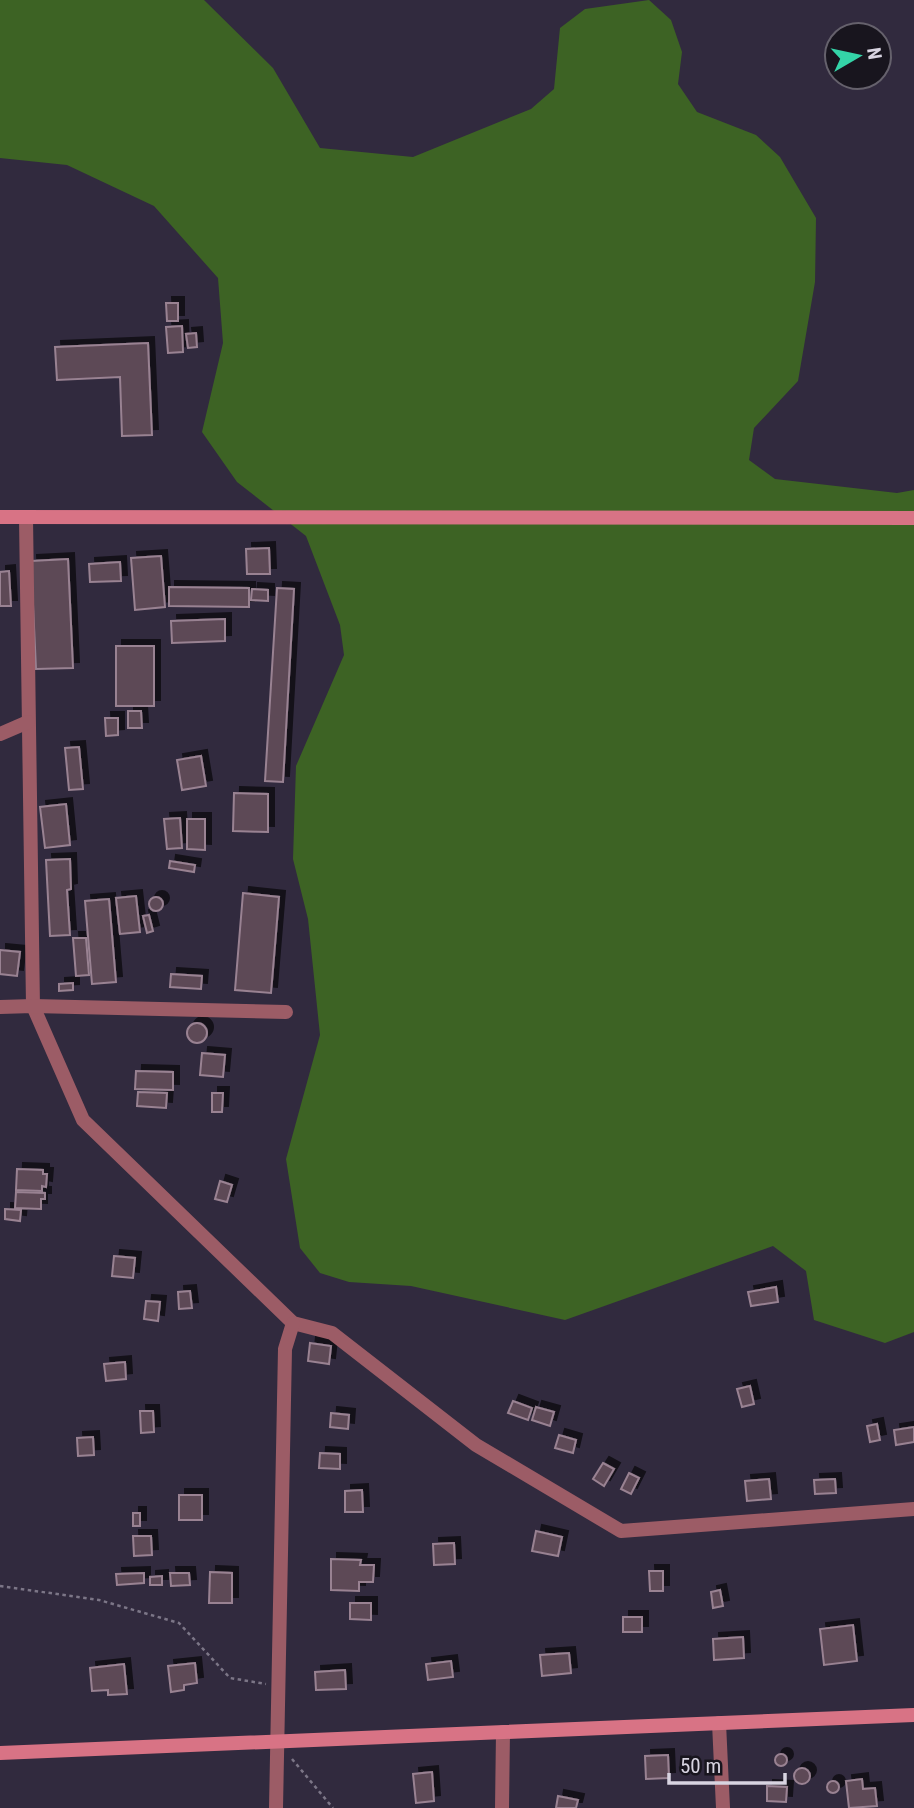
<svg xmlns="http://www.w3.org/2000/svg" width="914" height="1808" font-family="'Roboto Condensed',sans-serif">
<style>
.green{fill:#3d6324}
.building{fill:#5d4856;stroke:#998292;stroke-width:2;filter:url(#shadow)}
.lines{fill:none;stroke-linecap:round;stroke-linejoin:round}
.path{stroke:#7c7687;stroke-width:2.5;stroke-dasharray:3.5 3.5;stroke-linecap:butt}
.street{stroke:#9c5c66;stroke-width:14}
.secondary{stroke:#d87385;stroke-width:14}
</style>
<defs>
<filter id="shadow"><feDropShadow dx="6" dy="-6" stdDeviation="0" flood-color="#0009"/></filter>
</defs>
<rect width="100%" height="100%" fill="#312a3e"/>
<polygon class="green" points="0,0 204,0 273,68 320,148 413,157 531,109 554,89 560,28 585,9 649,0 671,20 682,52 678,84 697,112 756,135 780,157 816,218 815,282 798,381 754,428 749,460 775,479 897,493 914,490 914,1332 885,1343 814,1320 806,1271 773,1246 565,1320 411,1286 349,1282 320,1273 300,1248 286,1159 320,1035 308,919 293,859 296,766 344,655 340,625 306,536 237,482 202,432 223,343 218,278 154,206 67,165 0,158"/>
<g class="building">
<polygon points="166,303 178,303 178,321 167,321"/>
<polygon points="182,326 183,352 168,353 166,327"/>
<polygon points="196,333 197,347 188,348 186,334"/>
<polygon points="148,343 152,435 122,436 120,377 57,380 55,347"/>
<polygon points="269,548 270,574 247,574 246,549"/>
<polygon points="161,556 165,607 135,610 131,558"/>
<polygon points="68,559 73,668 36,669 31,561"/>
<polygon points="120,562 121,581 90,582 89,564"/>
<polygon points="9,571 11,606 0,606 0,572"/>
<polygon points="169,587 249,588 249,607 169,606"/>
<polygon points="277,588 294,589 283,782 265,781"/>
<polygon points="252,589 268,590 268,601 251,600"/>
<polygon points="225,619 225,641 172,643 171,621"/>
<rect x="116" y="646" width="38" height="60"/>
<polygon points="128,711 141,711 142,728 128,728"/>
<polygon points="105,718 118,718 118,735 106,736"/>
<polygon points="79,747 83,789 69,790 65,748"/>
<polygon points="201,756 206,786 182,790 177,760"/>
<polygon points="234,793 268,794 268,832 233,831"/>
<polygon points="66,804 70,845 45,848 40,807"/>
<polygon points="180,818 182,848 167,849 164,819"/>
<polygon points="187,819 205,819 205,850 187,849"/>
<polygon points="70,859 71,889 67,890 70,935 50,936 46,860"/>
<polygon points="170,861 195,865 194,872 169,868"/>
<polygon points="243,893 279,897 271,993 235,990"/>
<polygon points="136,896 140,932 120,934 116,898"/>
<circle cx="156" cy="904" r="7"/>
<polygon points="109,899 116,982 92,984 85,901"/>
<polygon points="149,915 153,931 147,933 143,916"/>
<polygon points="73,938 86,938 89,975 76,976"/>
<polygon points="0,950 20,952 17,976 0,974"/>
<polygon points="171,974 202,976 201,989 170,987"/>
<polygon points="73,983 73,990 59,991 59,984"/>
<circle cx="197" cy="1033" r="10"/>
<polygon points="202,1053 225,1055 223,1077 200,1075"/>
<polygon points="136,1071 173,1072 173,1090 135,1089"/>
<polygon points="138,1092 167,1093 166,1108 137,1106"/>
<polygon points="212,1093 223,1093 222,1112 212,1112"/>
<polygon points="17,1169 43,1170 43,1174 47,1174 46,1187 42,1186 42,1191 16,1190"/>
<polygon points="220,1181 232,1185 227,1202 215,1199"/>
<polygon points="16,1192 45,1193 45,1199 41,1199 41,1209 15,1208"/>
<polygon points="5,1209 21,1210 20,1221 5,1219"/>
<polygon points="114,1256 135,1258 133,1278 112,1276"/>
<polygon points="776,1287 778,1302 751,1306 748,1292"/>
<polygon points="190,1291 192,1308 179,1309 178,1292"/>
<polygon points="146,1301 160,1302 158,1321 144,1319"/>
<polygon points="310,1343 331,1346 329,1364 308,1361"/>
<polygon points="125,1362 126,1379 106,1381 104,1364"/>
<polygon points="750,1386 754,1404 742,1407 737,1389"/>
<polygon points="513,1401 532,1408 528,1420 508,1413"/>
<polygon points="536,1407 554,1412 550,1426 532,1420"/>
<polygon points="140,1411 153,1411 154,1432 141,1433"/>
<polygon points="331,1413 349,1415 348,1429 330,1427"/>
<polygon points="877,1424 880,1440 870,1442 867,1426"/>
<polygon points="914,1427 914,1442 896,1445 894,1430"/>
<polygon points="559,1435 576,1440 573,1453 555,1448"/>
<polygon points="93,1437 94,1455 78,1456 77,1438"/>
<polygon points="320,1453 340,1454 340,1469 319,1468"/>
<polygon points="603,1463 614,1469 604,1486 593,1479"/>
<polygon points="629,1473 639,1478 631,1494 621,1489"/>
<polygon points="769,1479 771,1499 747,1501 745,1481"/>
<polygon points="835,1479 836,1493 815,1494 814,1480"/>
<polygon points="362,1490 363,1512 345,1512 345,1491"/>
<rect x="179" y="1495" width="23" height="25"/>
<rect x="133" y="1513" width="7" height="13"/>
<polygon points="536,1531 562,1537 558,1556 532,1551"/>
<polygon points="133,1536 151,1536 152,1555 134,1556"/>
<polygon points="454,1543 455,1564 434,1565 433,1544"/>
<polygon points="331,1559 361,1560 360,1565 374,1565 373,1582 359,1582 359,1591 331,1590"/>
<polygon points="649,1571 663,1571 663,1591 650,1591"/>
<polygon points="210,1572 232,1573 232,1603 209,1603"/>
<polygon points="144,1573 144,1583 117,1585 116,1574"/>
<polygon points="170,1573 189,1573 190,1585 171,1586"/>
<polygon points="162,1576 162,1585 150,1585 150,1577"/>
<polygon points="720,1590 723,1606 713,1608 711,1592"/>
<polygon points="350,1603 371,1603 371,1620 350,1619"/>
<rect x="623" y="1617" width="19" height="15"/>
<polygon points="853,1625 857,1661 824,1665 820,1629"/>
<polygon points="743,1637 744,1658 714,1660 713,1639"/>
<polygon points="569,1653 571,1673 542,1676 540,1655"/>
<polygon points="451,1661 453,1677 428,1680 426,1664"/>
<polygon points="195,1663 197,1683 184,1685 184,1690 171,1692 168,1666"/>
<polygon points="124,1664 127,1694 108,1695 108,1690 92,1691 90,1668"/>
<polygon points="345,1670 346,1689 316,1690 315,1672"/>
<circle cx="781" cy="1760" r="6"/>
<polygon points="668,1755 669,1778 646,1779 645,1756"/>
<circle cx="802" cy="1776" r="8"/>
<polygon points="432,1772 434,1801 416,1803 413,1774"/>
<polygon points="862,1779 863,1789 875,1788 877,1806 849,1808 846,1781"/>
<circle cx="833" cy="1787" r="6"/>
<polygon points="767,1786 787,1787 786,1802 767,1801"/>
<polygon points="558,1796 578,1800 576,1808 556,1808"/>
</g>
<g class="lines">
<g class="path">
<polyline points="0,1586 99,1600 179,1623 230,1678 266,1684"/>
<polyline points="292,1759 333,1808"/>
</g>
<g class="street">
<polyline points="26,518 33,1006 83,1120 293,1323 332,1333 476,1445 621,1531 914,1509"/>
<polyline points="0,734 28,722"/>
<polyline points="0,1007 33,1006 286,1012"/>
<polyline points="719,1723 723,1808"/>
<polyline points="276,1808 285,1349 293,1323"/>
<polyline points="502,1808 503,1732"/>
</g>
<g class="secondary">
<polyline points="0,517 914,518"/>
<polyline points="0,1753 914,1715"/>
</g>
</g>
<g transform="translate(858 56) rotate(81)"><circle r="33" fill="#18151e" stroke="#65616c" stroke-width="2"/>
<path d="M0-5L12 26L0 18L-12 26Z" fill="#34d4a8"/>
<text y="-10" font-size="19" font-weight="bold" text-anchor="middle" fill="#d8d4e1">N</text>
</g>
<path d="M669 1773v10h116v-10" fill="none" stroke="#d8d4e1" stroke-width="3.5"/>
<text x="680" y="1773" font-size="21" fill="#d8d4e1" stroke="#18151e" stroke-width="5" paint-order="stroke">50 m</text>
</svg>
